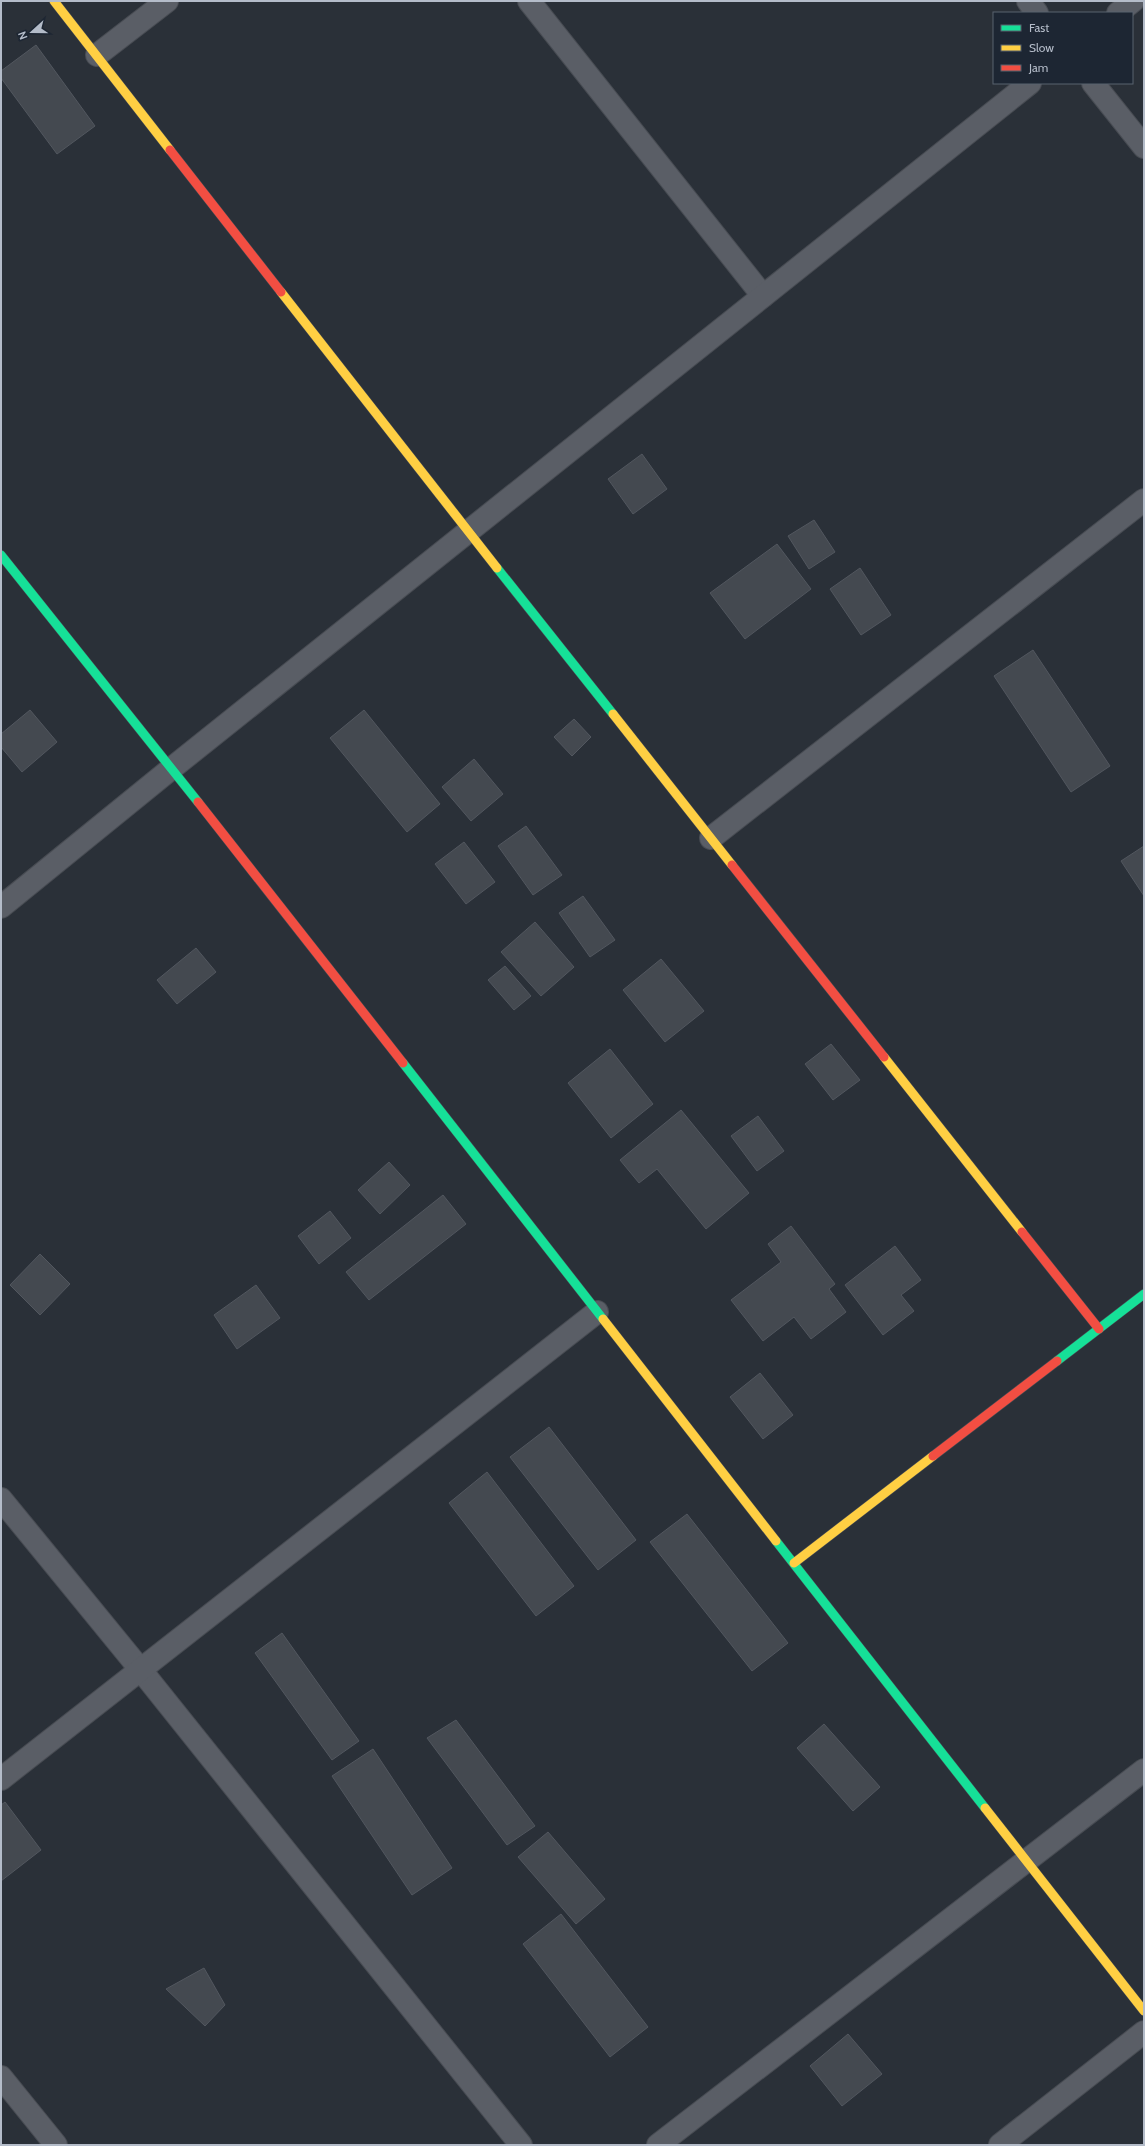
<svg xmlns="http://www.w3.org/2000/svg" width="1145" height="2146" font-family="Cabin,sans-serif">
<style>
.building{fill:#444950;stroke:#52575f}
.lines{fill:none;stroke-linecap:round;stroke-linejoin:round}
.street-casing{stroke:#484c53;stroke-width:24}
.fast-casing{stroke:#484c53;stroke-width:10}
.slow-casing{stroke:#484c53;stroke-width:10}
.jam-casing{stroke:#484c53;stroke-width:10}
.street{stroke:#5a5e66;stroke-width:22}
.fast{stroke:#16e098;stroke-width:9}
.slow{stroke:#ffcf43;stroke-width:9}
.jam{stroke:#f24e42;stroke-width:9}
</style>
<rect width="100%" height="100%" fill="#2a3038"/>
<g class="building">
<polygon points="36,45 95,126 57,154 1,78 1,71"/>
<polygon points="642,454 667,489 633,514 608,479"/>
<polygon points="814,520 835,552 809,569 788,536"/>
<polygon points="777,544 811,589 745,639 710,593"/>
<polygon points="860,568 891,615 861,635 830,589"/>
<polygon points="1033,650 1110,766 1071,792 994,676"/>
<polygon points="30,710 57,742 22,772 1,747 1,734"/>
<polygon points="364,710 440,804 407,832 330,738"/>
<polygon points="574,719 591,737 572,756 554,737"/>
<polygon points="474,759 503,794 471,821 442,787"/>
<polygon points="526,826 562,875 533,895 498,846"/>
<polygon points="464,842 495,882 466,904 435,864"/>
<polygon points="1144,846 1144,896 1121,861"/>
<polygon points="583,896 615,940 590,957 559,913"/>
<polygon points="535,922 574,967 541,996 501,952"/>
<polygon points="196,948 216,972 177,1004 157,980"/>
<polygon points="661,959 704,1011 665,1042 623,990"/>
<polygon points="505,966 531,996 514,1010 488,980"/>
<polygon points="831,1044 860,1080 833,1100 805,1064"/>
<polygon points="610,1049 653,1104 611,1138 568,1083"/>
<polygon points="681,1110 749,1193 706,1229 657,1169 639,1183 620,1160"/>
<polygon points="758,1116 784,1151 757,1171 731,1136"/>
<polygon points="389,1162 410,1185 380,1214 358,1190"/>
<polygon points="443,1195 466,1224 369,1300 346,1272"/>
<polygon points="330,1211 351,1238 319,1264 298,1236"/>
<polygon points="791,1226 835,1284 829,1289 846,1312 811,1339 794,1317 763,1341 731,1300 781,1262 768,1244"/>
<polygon points="895,1246 921,1280 901,1295 914,1311 883,1335 845,1285"/>
<polygon points="40,1254 70,1284 40,1315 10,1285"/>
<polygon points="256,1285 280,1318 237,1349 214,1315"/>
<polygon points="760,1373 793,1415 763,1439 730,1397"/>
<polygon points="549,1427 636,1540 598,1570 510,1457"/>
<polygon points="487,1472 574,1586 536,1616 449,1503"/>
<polygon points="687,1514 788,1643 752,1671 650,1542"/>
<polygon points="282,1633 359,1741 332,1760 255,1653"/>
<polygon points="456,1720 535,1826 507,1845 427,1738"/>
<polygon points="824,1724 880,1787 853,1811 797,1748"/>
<polygon points="373,1749 452,1868 412,1895 332,1776"/>
<polygon points="5,1802 41,1850 1,1881 1,1805"/>
<polygon points="548,1832 605,1899 576,1924 518,1857"/>
<polygon points="561,1914 648,2027 610,2057 523,1944"/>
<polygon points="204,1968 225,2005 205,2026 166,1989"/>
<polygon points="848,2034 882,2074 842,2106 810,2066"/>
</g>
<g class="lines">
<g class="street-casing">
<g id="street">
<polyline points="529,1 763,296"/>
<polyline points="1028,1 1037,13"/>
<polyline points="1118,13 1133,1"/>
<polyline points="97,55 167,1"/>
<polyline points="1093,83 1144,147"/>
<polyline points="711,838 1144,500"/>
<polyline points="1,907 172,768 1030,83"/>
<polyline points="1,1499 140,1669 521,2145"/>
<polyline points="1,1779 597,1312"/>
<polyline points="1,2077 56,2145"/>
<polyline points="658,2145 1144,1770"/>
<polyline points="1000,2145 1144,2032"/>
</g>
</g>
<g class="fast-casing">
<g id="fast">
<polyline points="1,555 198,802"/>
<polyline points="497,568 613,714"/>
<polyline points="403,1063 603,1319"/>
<polyline points="1057,1361 1144,1294"/>
<polyline points="776,1541 985,1808"/>
</g>
</g>
<g class="slow-casing">
<g id="slow">
<polyline points="54,1 170,150"/>
<polyline points="281,292 497,568"/>
<polyline points="613,714 732,865"/>
<polyline points="884,1057 1022,1232"/>
<polyline points="603,1319 776,1541"/>
<polyline points="794,1563 933,1456"/>
<polyline points="985,1808 1144,2011"/>
</g>
</g>
<g class="jam-casing">
<g id="jam">
<polyline points="170,150 281,292"/>
<polyline points="198,802 403,1063"/>
<polyline points="732,865 884,1057"/>
<polyline points="1022,1232 1099,1329"/>
<polyline points="933,1456 1057,1361"/>
</g>
</g>
<use href="#street" class="street"/>
<use href="#fast" class="fast"/>
<use href="#slow" class="slow"/>
<use href="#jam" class="jam"/>
</g>
<rect width="1145" height="2146" fill="none" stroke="#b4bcc9" stroke-width="4"/>
<rect x="993" y="12" width="140" height="72" fill="#1d2633" stroke="#59626f"/>
<rect x="1001" y="25" width="20" height="6" fill="#16e098" stroke="#59626f"/>
<text x="1029" y="32" font-size="12" fill="#b4bcc9">Fast</text>
<rect x="1001" y="45" width="20" height="6" fill="#ffcf43" stroke="#59626f"/>
<text x="1029" y="52" font-size="12" fill="#b4bcc9">Slow</text>
<rect x="1001" y="65" width="20" height="6" fill="#f24e42" stroke="#59626f"/>
<text x="1029" y="72" font-size="12" fill="#b4bcc9">Jam</text>
<g transform="translate(32 32) rotate(249)" stroke="#1d2633" stroke-width="3" paint-order="stroke">
<path d="M0-3L7 15L0 10L-7 15Z" fill="#b4bcc9"/>
<text y="-6" font-size="11" font-weight="bold" text-anchor="middle" fill="#b4bcc9">N</text>
</g>
</svg>
